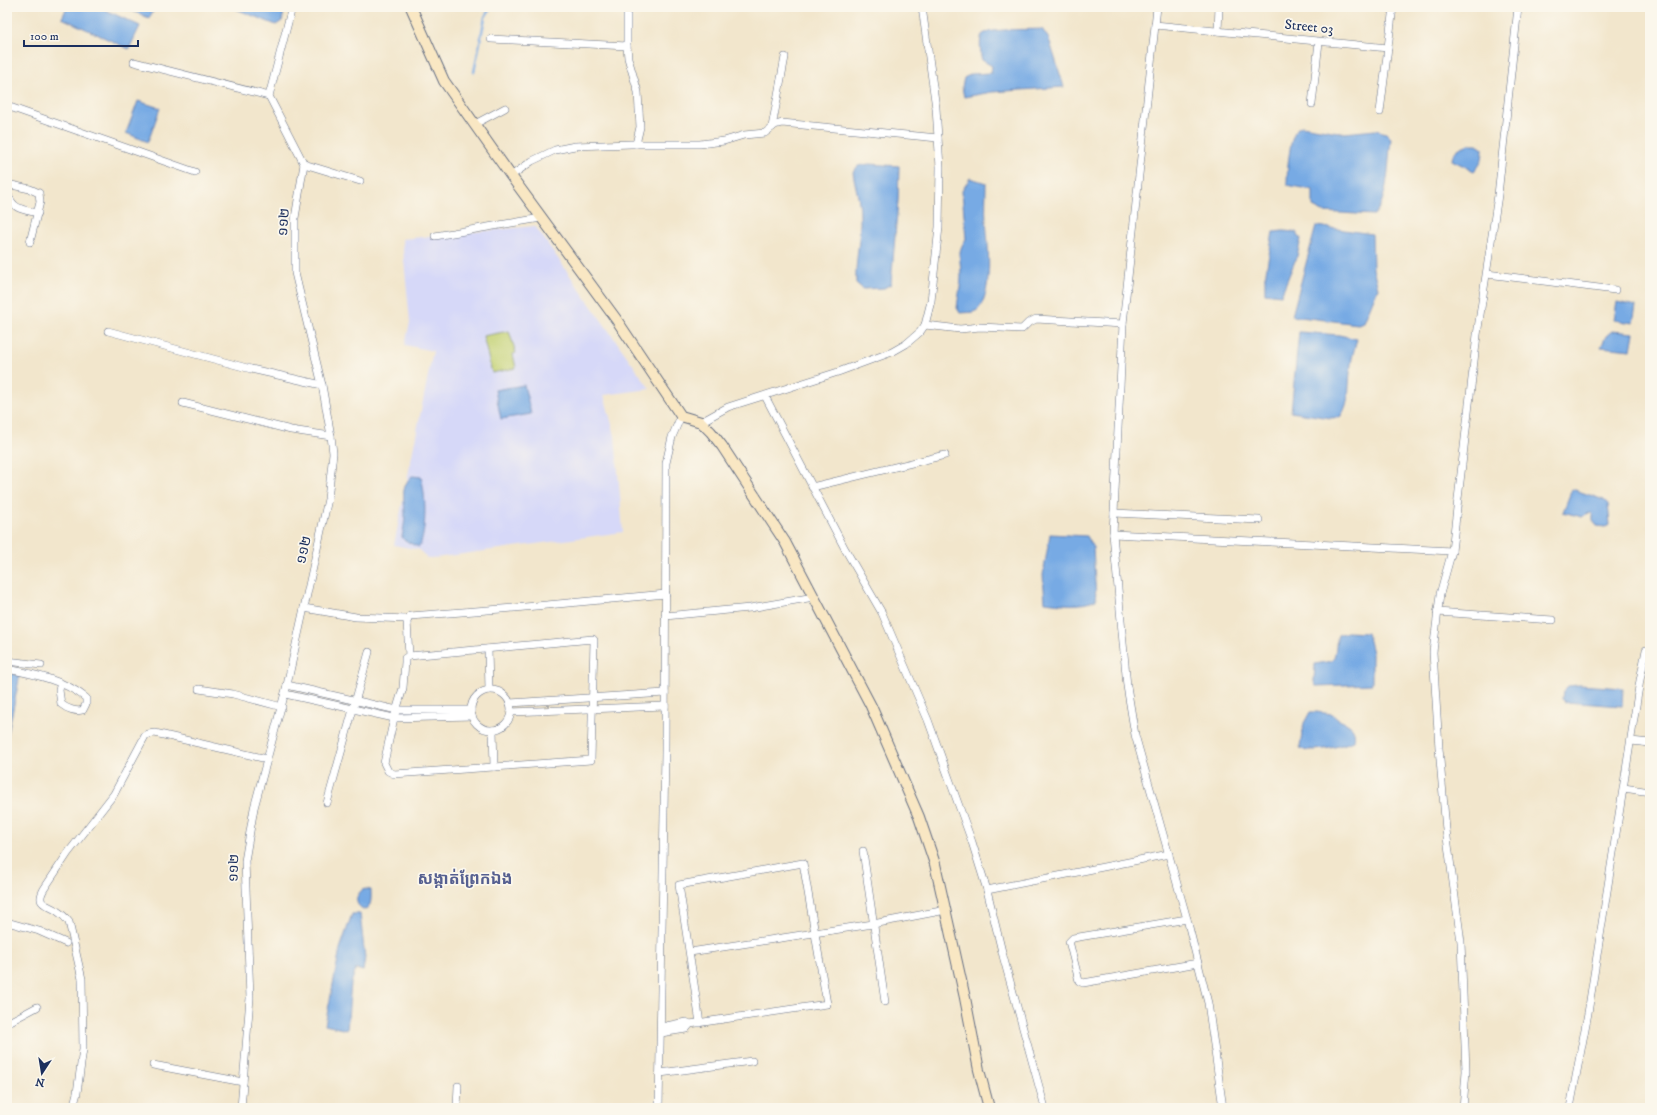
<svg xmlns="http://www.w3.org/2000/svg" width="1657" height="1115" font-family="'IM FELL DW Pica','Noto Sans Khmer',serif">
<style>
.built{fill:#d6d8f8}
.green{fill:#c3d173;stroke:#6f8068}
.water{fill:#77aae4;stroke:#496ca1}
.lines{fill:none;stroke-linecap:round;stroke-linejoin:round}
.stream{stroke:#77aae4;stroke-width:2.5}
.street-casing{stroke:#666f84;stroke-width:8}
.secondary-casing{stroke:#666f84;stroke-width:12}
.street{stroke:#fff;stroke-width:7}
.secondary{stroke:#f9e7c3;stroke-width:10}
.labels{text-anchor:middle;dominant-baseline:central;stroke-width:3.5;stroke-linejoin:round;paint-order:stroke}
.street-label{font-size:14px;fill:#1b2f5e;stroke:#fbf7ec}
.quarter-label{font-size:16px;font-weight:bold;fill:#555f90;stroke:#fbf7ec}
</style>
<rect width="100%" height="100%" fill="#fbf7ec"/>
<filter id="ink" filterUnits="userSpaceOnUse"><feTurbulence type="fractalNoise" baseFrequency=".025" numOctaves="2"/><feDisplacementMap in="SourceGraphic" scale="8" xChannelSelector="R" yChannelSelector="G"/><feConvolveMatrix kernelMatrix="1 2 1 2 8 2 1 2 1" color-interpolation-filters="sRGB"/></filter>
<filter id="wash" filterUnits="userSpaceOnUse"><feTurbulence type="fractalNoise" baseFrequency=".012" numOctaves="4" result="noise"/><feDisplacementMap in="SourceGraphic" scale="16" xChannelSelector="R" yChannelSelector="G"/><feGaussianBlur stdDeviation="0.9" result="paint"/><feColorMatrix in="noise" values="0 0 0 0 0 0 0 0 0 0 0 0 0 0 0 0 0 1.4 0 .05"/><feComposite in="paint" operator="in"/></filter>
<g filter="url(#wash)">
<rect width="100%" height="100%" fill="#f2e6cc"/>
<polygon class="built" points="535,226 650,389 604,395 615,436 623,532 427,559 420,550 394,545 433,351 405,345 410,322 402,239"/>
<polygon class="green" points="509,331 516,353 513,354 516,368 492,373 483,336"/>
<g class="water">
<polygon points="67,7 99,7 140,26 129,49 62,18"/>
<polygon points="123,7 156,7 149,18"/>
<polygon points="231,7 285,7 282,21 276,25"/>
<path d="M1042,29L1049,39L1064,87L992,92L964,97L962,87L964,78L971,74L991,73L992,66L982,60L981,57C981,52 979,40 982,35C987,28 1032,30 1042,29Z"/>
<polygon points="138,101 160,108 148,142 126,133"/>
<path d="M1302,126L1344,133L1376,130L1386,133L1391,138C1388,160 1389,199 1374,215L1323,212L1313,207V190L1287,185C1287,173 1289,138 1297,129C1297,128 1301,126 1302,126Z"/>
<path d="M1470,144H1477L1483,148C1483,158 1482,164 1474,171L1452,160C1453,150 1460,147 1470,144Z"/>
<path d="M869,164L899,166L898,201L891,284L884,288L863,289L856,283C855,260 861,238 860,215C860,200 855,186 853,172L858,166Z"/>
<path d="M970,178L986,183C986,196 985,208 986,221C988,244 993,286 980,307C976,314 967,312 960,313L957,308C958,297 961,286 961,276C961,259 956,253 966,239L962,191Z"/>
<polygon points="1316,226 1372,234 1373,269 1378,288 1364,322 1358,324 1292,316"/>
<polygon points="1283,231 1296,232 1301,239 1297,256 1281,295 1265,293 1265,278 1273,232"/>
<polygon points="1617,302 1636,306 1633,323 1614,320"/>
<polygon points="1612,331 1634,333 1631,350 1601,347 1606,336"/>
<path d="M1299,332L1339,335L1357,339C1355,347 1352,356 1351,364C1348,381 1351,403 1340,417L1331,418L1291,412Z"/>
<polygon points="524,385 531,414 501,419 495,390"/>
<path d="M412,476L421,477C426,493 427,533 419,547L405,541L402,537C403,530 405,523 405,515C405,500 399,488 412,476Z"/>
<polygon points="1572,489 1604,500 1608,504 1610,525 1605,527 1597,526 1593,521 1593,515 1591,513 1586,514 1582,517 1563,512"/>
<path d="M1050,534L1087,536L1093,547L1096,600C1081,607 1061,604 1045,602L1043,575Z"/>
<path d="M1347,632L1367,633L1372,653V684L1316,686L1314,682L1315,664L1332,661C1337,654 1335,643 1338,635Z"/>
<polygon points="7,673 20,675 7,738"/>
<polygon points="1579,685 1623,688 1622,706 1565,702 1562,699 1563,691 1568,686"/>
<path d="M1310,712H1316L1333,714C1338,725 1358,720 1354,741C1337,747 1320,752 1301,749L1300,746L1304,723Z"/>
<path d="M366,889L371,890C371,898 372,905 366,910C355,907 354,897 362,890Z"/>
<polygon points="352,914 360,914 365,958 363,971 356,969 351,983 347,1030 325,1025 340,949"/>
</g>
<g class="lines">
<polyline class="stream" points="474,72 485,17 491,7"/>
</g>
</g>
<g filter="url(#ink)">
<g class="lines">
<g class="street-casing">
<g id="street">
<polyline points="627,7 627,46 628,58 638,92 640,127 636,144"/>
<polyline points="1157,7 1123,324 1113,534 1127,686 1135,735 1187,919 1208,1003 1223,1108"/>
<polyline points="1155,25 1388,48"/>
<polyline points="1218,31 1219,7"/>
<polyline points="491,39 627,46"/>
<polyline points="134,62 269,96"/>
<polyline points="1312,104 1319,42"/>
<polyline points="7,106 195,172"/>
<polyline points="1380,112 1393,7"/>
<polyline points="475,124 505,108"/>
<polyline points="772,127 785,57"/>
<polyline points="304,164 360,181"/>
<polyline points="511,176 532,161 555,150 575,146 631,144 700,144 724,141 744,135 765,133 775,125 782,123 938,138"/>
<polyline points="7,184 30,189 39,193 40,202 30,242"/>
<path d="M7,193C14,210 21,209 38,213"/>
<polyline points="435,236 541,218"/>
<polyline points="1487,274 1615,290"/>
<polyline points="925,325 960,329 980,327 1022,329 1028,323 1036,319 1123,324"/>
<polyline points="108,331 251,369 322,385"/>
<polyline points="765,396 845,549 882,613 928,720 972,842 987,890 1003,956 1045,1108"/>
<polyline points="183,403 291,430 331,436"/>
<polyline points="701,422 728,407 838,372 892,352 906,344 920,332 925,325 931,301 939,227 940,167 936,108 922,7"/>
<polyline points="812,487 945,455"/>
<polyline points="1114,513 1259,520"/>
<polyline points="1113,534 1452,551"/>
<polyline points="304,608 356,617 408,619"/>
<polyline points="1437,612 1553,620"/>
<polyline points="665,616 750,608 814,597"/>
<polygon points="593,639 594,640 591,760 394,774 388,771 384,763 394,718 403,688 405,662 405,658 409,656"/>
<polyline points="488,649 489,690"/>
<polyline points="409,656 407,621 410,616 514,608 666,594"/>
<polyline points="7,661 41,665"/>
<path d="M7,669C34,674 64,680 86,698V704L83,710C76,712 67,709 61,704L59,690L61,683"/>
<polyline points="287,685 397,710 471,710"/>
<polyline points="199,689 233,694 282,707"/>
<circle cx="491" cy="710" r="20"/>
<polyline points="285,694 394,718 472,716"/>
<polyline points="510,703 665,693"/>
<polyline points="511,712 665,706"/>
<polyline points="493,730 494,767"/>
<polyline points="1631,741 1650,743"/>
<polyline points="1624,788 1650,792"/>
<polyline points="327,803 369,652"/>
<polyline points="863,851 885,1002"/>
<polyline points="987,890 1169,854"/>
<polyline points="1187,919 1073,938 1069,942 1070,945 1079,981 1083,983 1198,963"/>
<polyline points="7,922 39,931 66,943"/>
<polyline points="690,952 873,924 946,910"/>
<polyline points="7,1023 37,1007"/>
<polyline points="690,1024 827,1004 803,863 679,885 700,1023"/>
<polyline points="661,1033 686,1029 690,1024 686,1022 661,1027"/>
<polyline points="153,1065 243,1082"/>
<polyline points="660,1073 752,1061"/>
<path d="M73,1108L77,1093L83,1049L82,979L69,922C65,917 62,914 57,911C47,904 35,905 44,889L68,853L114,794L145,736L148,734L155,733L267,759"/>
<polyline points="241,1108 250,998 245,861 254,808 287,685 328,499 333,453 331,436 322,385 295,273 295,218 304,164 269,96 292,7"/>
<polyline points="457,1108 458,1086"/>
<polyline points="659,1108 665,752 666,463 672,437 681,416"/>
<polyline points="1463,1108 1466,1071 1461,942 1446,830 1439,748 1433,652 1440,594 1452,551 1477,335 1498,195 1518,7"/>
<polyline points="1570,1108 1588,1013 1640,680 1646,650 1650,650"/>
</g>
</g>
<g class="secondary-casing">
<polyline id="secondary" points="411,7 444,81 511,176 616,319 681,416 701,422 711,432 722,446 785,542 871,706 919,817 935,864 965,998 979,1070 989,1108"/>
</g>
<use href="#street" class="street"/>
<use href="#secondary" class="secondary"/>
</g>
</g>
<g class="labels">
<g class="street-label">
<text transform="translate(1309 27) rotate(6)">Street 03</text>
<text transform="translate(284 222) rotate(-86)">១១២</text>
<text transform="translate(304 550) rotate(-77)">១១២</text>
<text transform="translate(234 868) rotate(-88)">១១២</text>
</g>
<g class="quarter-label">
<text x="465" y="879">សង្កាត់ព្រែកឯង</text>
</g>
</g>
<rect width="1657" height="1115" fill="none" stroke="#fbf7ec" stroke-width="24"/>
<g transform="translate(42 1073) rotate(192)" stroke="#fbf7ec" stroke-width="3" paint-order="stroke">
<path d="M0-3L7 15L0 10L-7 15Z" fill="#1b2f5e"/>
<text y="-6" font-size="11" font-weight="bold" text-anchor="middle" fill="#1b2f5e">N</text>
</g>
<path d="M24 40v6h114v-6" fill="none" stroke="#1b2f5e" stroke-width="2"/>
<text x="30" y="40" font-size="12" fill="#1b2f5e" stroke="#fbf7ec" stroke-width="3" paint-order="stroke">100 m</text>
</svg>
